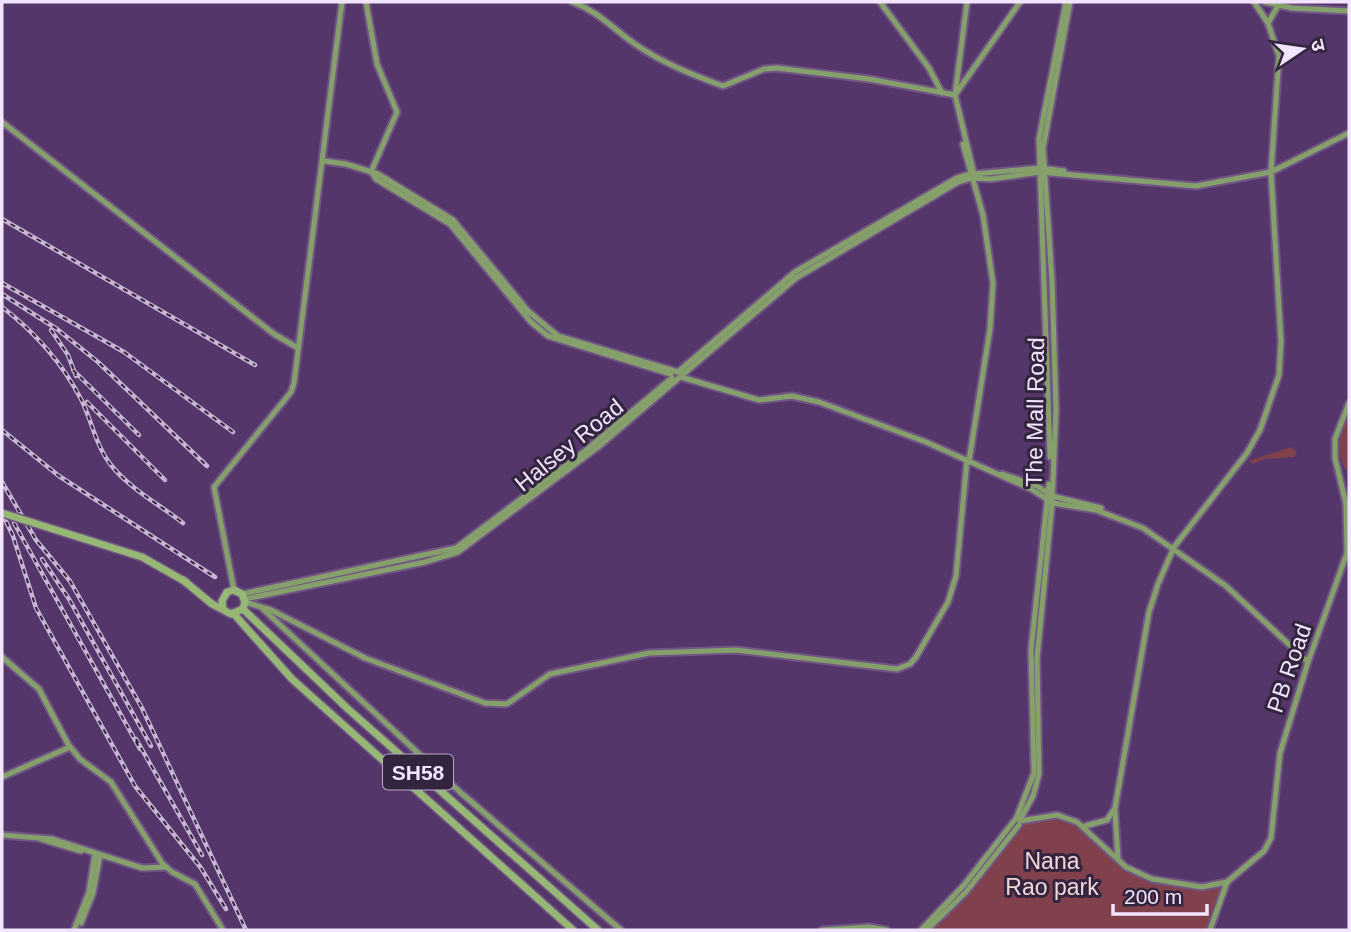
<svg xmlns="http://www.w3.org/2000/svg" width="1351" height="932" font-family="Helvetica,'Noto Sans Devanagari',sans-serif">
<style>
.green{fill:#80414c}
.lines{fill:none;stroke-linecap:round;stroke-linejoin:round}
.secondary-casing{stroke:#715685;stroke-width:9}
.primary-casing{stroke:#715685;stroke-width:10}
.secondary{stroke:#86a06c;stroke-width:5}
.primary{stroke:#97b875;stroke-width:7}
.rail-casing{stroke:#c9b6d7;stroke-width:4.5}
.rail{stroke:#33253d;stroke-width:2;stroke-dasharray:5;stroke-linecap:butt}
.primary-bridge-casing{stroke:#715685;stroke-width:10;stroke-linecap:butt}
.primary-bridge{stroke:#97b875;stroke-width:7}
.labels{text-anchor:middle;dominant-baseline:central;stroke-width:6;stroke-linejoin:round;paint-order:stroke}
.shield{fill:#33253d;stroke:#b9abc5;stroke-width:2}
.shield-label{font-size:21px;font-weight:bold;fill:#f3e5ff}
.street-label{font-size:23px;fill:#f3e5ff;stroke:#33253d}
.park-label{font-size:23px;fill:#f0d6d9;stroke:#33253d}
</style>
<rect width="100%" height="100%" fill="#55366a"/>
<g class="green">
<path d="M1349,413V471L1345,469C1335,448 1339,433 1349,413Z"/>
<polygon points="1291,447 1297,452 1294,457 1265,459 1253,464 1249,461"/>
<polygon points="1061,816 1079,823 1118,859 1146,877 1205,885 1235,876 1211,930 936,930 937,925 1021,823"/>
</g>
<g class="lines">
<g class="secondary-casing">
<g id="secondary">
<polyline points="366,2 377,64 397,112 371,172"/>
<path d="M572,2C598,11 613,29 635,44C662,63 693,75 723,86L764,69L777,68L869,79L955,95L974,174L1040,168L1064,171"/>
<polyline points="880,2 929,68 942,93"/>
<polyline points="1265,2 1292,8 1349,11"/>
<polyline points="1268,23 1278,6"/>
<polyline points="955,95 1020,2"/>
<polyline points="955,95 967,2"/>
<polyline points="2,122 274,334 298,348"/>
<polyline points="963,144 983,215 993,283 990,329 969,461"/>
<polyline points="324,161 346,164 378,174 453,220 528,311 558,336 678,372"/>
<polyline points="373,174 376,179 450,224 531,322 548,336 671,374"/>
<polyline points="678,372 795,272 957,178 969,174 971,178 991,179 1040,172 1196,186 1271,172 1349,133"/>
<polyline points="681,377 759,400 792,396 819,402 926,442 1031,489 1053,503 1096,510 1143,528 1226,586 1308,662"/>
<polyline points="1050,457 1039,139 1066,2"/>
<polyline points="1002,474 1037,486 1052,496 1101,508"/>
<polyline points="234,590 214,487 291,392 294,383 342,2"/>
<polyline points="242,594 456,548 585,451 672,378"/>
<polyline points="245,599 425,562 458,552 598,447 796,278 958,182 971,178"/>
<polyline points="245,602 271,610 365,658 485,703 507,704 550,674 649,653 736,650 897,669 910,664 916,657 948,602 956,576 967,460"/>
<polyline points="263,609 460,792 621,930"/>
<polyline points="2,657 39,689 68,744 80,759 111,782 162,863 172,872 195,884 223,930"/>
<polyline points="2,777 70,747"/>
<polyline points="1115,811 1118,859"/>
<polyline points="1016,819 1034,773 1031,650 1049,484"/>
<polyline points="1020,820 1033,796 1039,774 1037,658 1052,504 1056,410 1052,280 1043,148 1070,2"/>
<polyline points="1020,821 1057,815 1077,822 1126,867 1152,879 1202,887 1227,882"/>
<polyline points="1085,826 1107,820 1115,808 1149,612 1158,584 1174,547 1247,453 1260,430 1279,375 1281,341 1271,172 1279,56 1268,23 1254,2"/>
<polyline points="2,835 52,839 142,868 166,867"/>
<polyline points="41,839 81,851"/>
<polyline points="81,923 93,893 100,855"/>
<polyline points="74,930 89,892 95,854"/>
<polyline points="822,930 869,927 887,930"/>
<polyline points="921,930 964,885 1014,821"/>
<polyline points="927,930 966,892 1019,825"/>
<polyline points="1210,930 1227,882 1264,851 1271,838 1280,753 1308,662 1347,553 1346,504 1335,458 1335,439 1349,403"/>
</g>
</g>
<g class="primary-casing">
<g id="primary">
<polyline points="142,557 186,582"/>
<polyline points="183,580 212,604 231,614 243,609 245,602 242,594 234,590 227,592 222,601 223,608"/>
<polyline points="243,609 348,709 598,930"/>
<polyline points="234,614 292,679 573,930"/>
</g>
</g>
<use href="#secondary" class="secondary"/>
<use href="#primary" class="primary"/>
<g class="rail-casing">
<g id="rail">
<polyline points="2,219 255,365"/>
<polyline points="2,283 124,352 233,432"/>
<polyline points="2,294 57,329 98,362 207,466"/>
<path d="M2,307C36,333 62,362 82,401C92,422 96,446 111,465C129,488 160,505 183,523"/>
<polyline points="51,330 68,355 76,376"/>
<polyline points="73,370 139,435"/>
<polyline points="87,402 165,480"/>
<polyline points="2,430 59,476 215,577"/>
<polyline points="2,482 36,540 70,581 142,708 246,930"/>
<polyline points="2,513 13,536 36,608 135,786 201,868 226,909"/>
<polyline points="14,523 140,749"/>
<polyline points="42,559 69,599 151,746"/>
<polyline points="136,739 202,855"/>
</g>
</g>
<use href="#rail" class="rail"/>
<g class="primary-bridge-casing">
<polyline id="primary-bridge" points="2,513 142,557"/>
</g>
<use href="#primary-bridge" class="primary-bridge"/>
</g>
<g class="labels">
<rect class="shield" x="383" y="754.5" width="70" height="35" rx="5"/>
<g class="shield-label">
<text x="418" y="772">SH58</text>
</g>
<g class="street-label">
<text transform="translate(1035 412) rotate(-89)">The Mall Road</text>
<text transform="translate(569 445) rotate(-39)">Halsey Road</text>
<text transform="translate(1289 668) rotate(-71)">PB Road</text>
</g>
<g class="park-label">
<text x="1052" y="861">Nana<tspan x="1052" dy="26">Rao park</tspan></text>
</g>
</g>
<rect width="1351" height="932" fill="none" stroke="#f3e5ff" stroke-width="7"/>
<g transform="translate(1302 49) rotate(77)" stroke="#33253d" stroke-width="5" paint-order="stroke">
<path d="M0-5L12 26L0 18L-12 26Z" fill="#f3e5ff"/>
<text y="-10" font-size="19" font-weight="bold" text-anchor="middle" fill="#f3e5ff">उ</text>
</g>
<path d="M1113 904v10h94v-10" fill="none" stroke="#f3e5ff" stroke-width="3.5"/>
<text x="1124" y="904" font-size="21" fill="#f3e5ff" stroke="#33253d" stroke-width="5" paint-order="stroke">200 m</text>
</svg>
